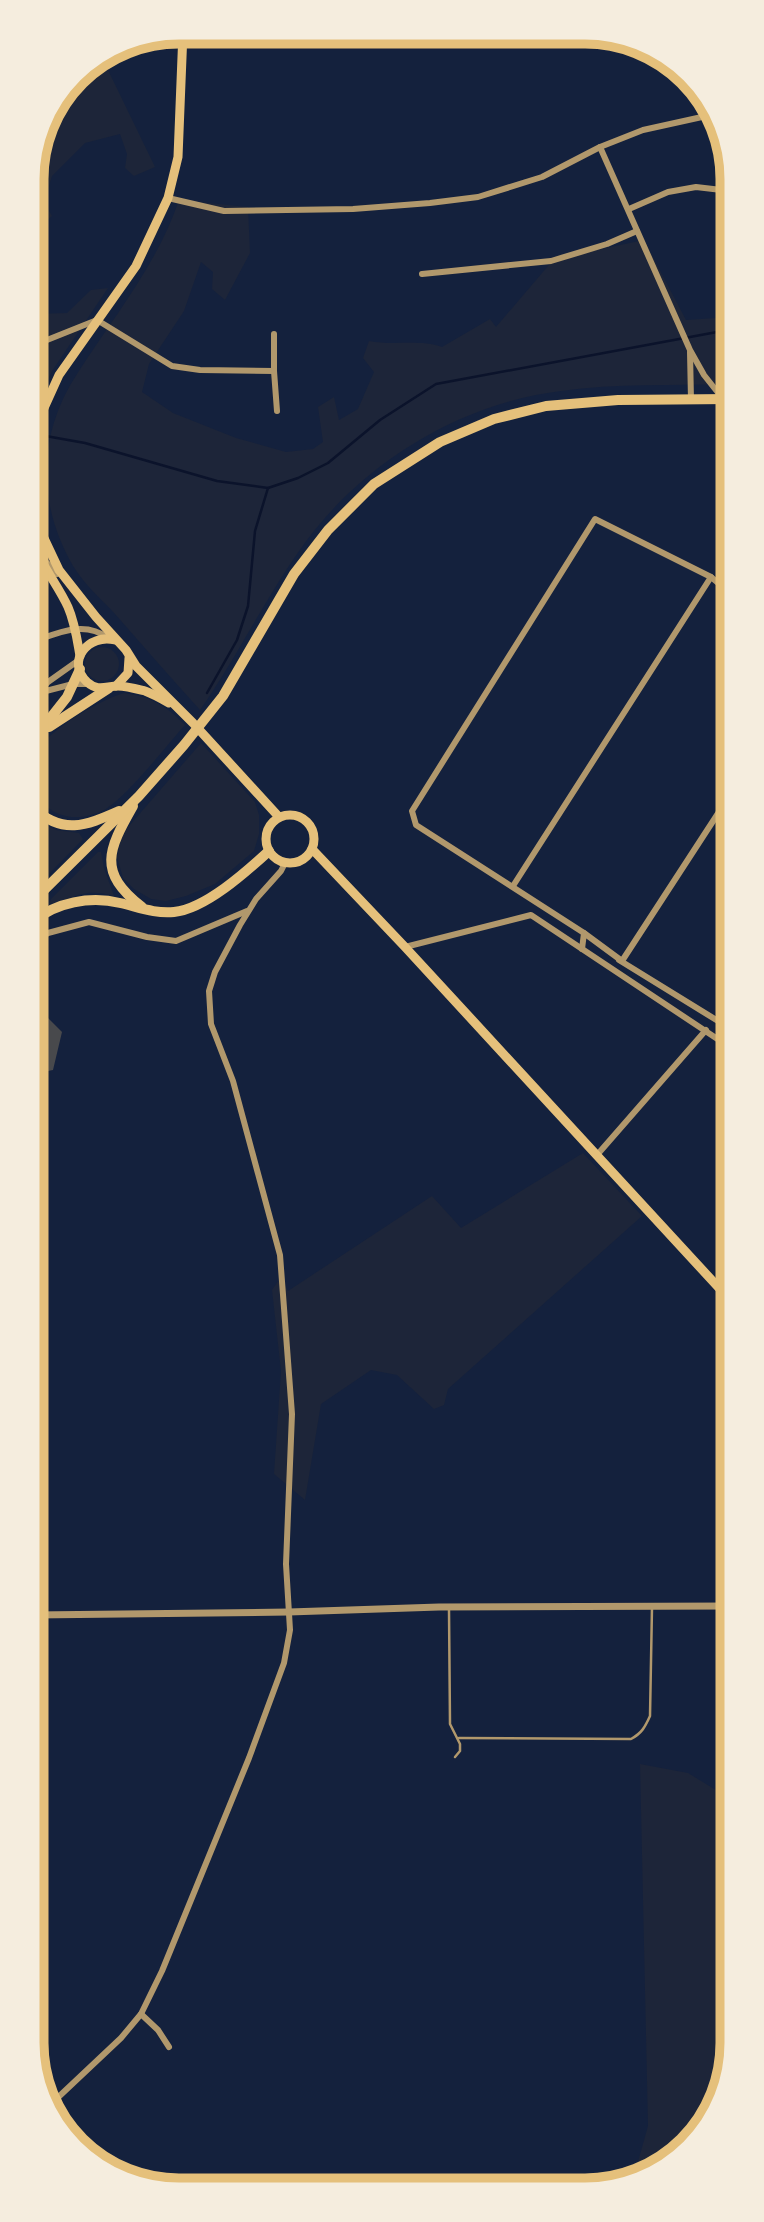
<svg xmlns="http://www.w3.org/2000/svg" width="764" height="2222" font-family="Figtree,sans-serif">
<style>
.green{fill:#1d2539}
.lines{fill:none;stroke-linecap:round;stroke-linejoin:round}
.stream{stroke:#0b132b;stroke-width:2.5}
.building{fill:#48494c}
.service{stroke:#b1986c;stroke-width:2.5}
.minor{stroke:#b1986c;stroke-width:6}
.tertiary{stroke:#b1986c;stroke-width:7}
.secondary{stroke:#e5c07b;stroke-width:9}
.trunk{stroke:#e5c07b;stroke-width:10}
.rim{fill:none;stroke:#e5c07b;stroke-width:9}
</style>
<rect width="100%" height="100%" fill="#14213d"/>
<g class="green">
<path d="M96,59L107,68L155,167L134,176L125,168L127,154L120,134L85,143L52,176L44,202L52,216L44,223L32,214C32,200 30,184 32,170C36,128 60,82 96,59Z"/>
<path d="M179,200L248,207L250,253L225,300L212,289L213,272L201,262L184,311L149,364L142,392L173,413L236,438L286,452L313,449L323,442L318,407L334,397L339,420L358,409L374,372L363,358L369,341C393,346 420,339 442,347L490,319L496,327L554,259L644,240L686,320L730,317V384C674,386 616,383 561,391C462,403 366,461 307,540C267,594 238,656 200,710C171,678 143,646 115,614C101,599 84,584 73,566C37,503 37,435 77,374C114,316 157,265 179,200Z"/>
<polygon points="108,288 52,371 32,415 32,316 35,314 67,313 91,290"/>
<circle cx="102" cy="664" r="17"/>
<path d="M125,693C153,698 165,705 185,725C165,747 127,797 104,810C65,830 25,806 33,760C37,736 102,698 125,693Z"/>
<polygon points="201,743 255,802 259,815 259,834 254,851 215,884 186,896 166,901 151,899 134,889 123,878 117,857 122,834"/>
<polygon points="42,823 56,830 79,833 83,839 43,880 37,880 35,878 40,849 36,828"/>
<path d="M98,852H101L104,868L114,896C82,887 76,899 49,904L51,899Z"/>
<polygon points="583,1153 642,1216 448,1389 444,1405 434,1409 397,1375 371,1370 321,1404 305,1500 274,1474 281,1371 272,1290 281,1277 288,1291 432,1196 461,1228"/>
<polygon points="640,1764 688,1773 732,1800 732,2052 696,2140 634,2176 648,2126"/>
</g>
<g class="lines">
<g class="stream">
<polyline points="40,435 85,443 217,481 268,488 298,478 328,463 380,420 436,384 717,332 730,340"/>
<polyline points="207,693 237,640 248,606 255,531 268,488"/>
</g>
</g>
<polygon class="building" points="38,1000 41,1011 62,1032 53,1070 33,1074 33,1001"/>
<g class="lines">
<g class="service">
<polyline points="449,1610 450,1724 460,1744 460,1751 455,1757"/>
<path d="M459,1738L631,1739C642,1733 645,1727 650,1716L652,1607"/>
</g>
<g class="minor">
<polyline points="600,147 690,350 704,375 723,399"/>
<polyline points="168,198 224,211 353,209 430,203 478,197 542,177 600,147 643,130 711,115"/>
<polyline points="629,209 668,192 696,187 730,191"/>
<polyline points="422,274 551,261 607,244 637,231"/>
<polyline points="274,334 274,371"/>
<polyline points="32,346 97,320 172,366 200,370 274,371 277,411"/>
<polyline points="690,352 691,400"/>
<polyline points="32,551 52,567 57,574"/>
<path d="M32,642C58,633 84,620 108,638"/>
<polyline points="42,692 73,684 90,684"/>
<polyline points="33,698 48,682 79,660"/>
<polyline points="513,886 711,577"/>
<polyline points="584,933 622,961 730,795"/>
<polyline points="33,945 48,933 89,922 147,937 176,941 247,911"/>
<polyline points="405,947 531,915 731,1048"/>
<polyline points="582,949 584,933 416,825 412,811 595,519 711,577 724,588 730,598"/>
<polyline points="619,960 731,1029"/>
<polyline points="597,1155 706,1030"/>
<polyline points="141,2014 158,2030 169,2047"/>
<polyline points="51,2104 121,2038 141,2014 162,1971 249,1758 284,1663 290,1630 286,1564 292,1414 280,1255 233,1081 211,1024 209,991 215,972 240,925 256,899 281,871 285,863"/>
</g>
<polyline class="tertiary" points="34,1615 289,1612 439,1607 732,1606"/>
<g class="secondary">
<polyline points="36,424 32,474 36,504 42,534 59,570 96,617 126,650 136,666 193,723 279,817"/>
<polyline points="35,428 59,375 136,266 168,198 178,157 183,32"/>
<path d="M32,536C38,562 57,583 68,607C75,623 77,639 80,656"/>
<path d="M115,640C89,633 65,661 87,682C98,692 106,686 118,686C126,686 137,689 145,691C153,694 162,699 169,703"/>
<polyline points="116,686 128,673 129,658"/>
<circle cx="290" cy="839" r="24"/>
<polyline points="312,849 405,947 731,1301"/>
</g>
<g class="trunk">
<polyline points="49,727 109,688"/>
<polyline points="33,740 67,697 80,669"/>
<path d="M133,806C108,850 97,872 142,907"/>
<path d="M33,808C63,835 85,826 119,811"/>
<polyline points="33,901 139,796 184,745 223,696 294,574 328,530 374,484 440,442 494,419 546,406 618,400 730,399"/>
<path d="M33,922C55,902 91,896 120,903C138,907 155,914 174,912C205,909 246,872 269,851"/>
</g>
</g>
<path d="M0 0H764V2222H0ZM179 44H585A135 135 0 0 1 720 179V2043A135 135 0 0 1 585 2178H179A135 135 0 0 1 44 2043V179A135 135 0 0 1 179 44Z" fill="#f5edde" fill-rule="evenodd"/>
<path class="rim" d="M179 44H585A135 135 0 0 1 720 179V2043A135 135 0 0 1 585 2178H179A135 135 0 0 1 44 2043V179A135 135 0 0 1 179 44Z"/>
</svg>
